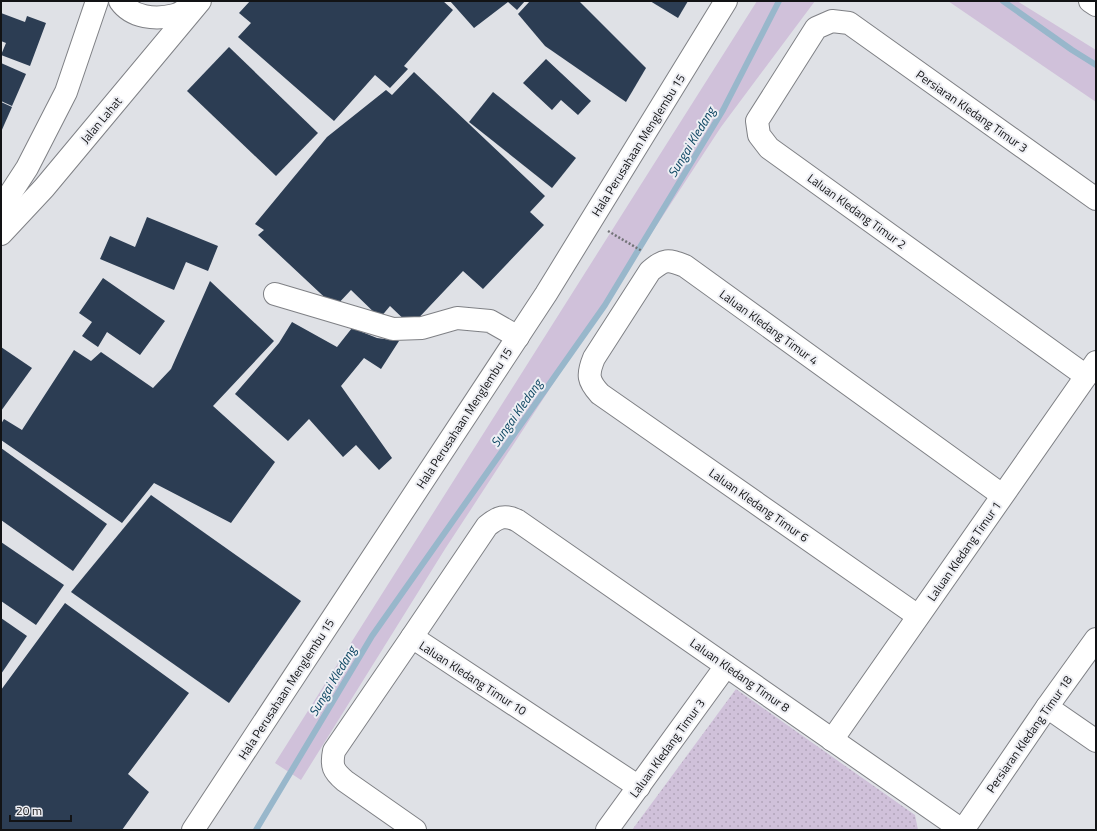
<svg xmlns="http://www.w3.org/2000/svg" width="1097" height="831" font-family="'Titillium Web',sans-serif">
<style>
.green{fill:#d0c1da}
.park{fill:url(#park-dots)}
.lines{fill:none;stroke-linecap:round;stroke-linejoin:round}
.stream{stroke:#98b7cb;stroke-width:6}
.building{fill:#2c3d53}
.minor-casing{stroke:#7f8085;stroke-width:24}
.major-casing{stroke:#7f8085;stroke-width:24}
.path{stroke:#727377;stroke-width:2.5;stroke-dasharray:2 2;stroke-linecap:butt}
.minor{stroke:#fff;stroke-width:22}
.major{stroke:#fff;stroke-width:22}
.labels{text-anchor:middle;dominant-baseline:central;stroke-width:4;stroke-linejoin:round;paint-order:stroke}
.street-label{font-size:12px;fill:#121315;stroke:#edeef3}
.water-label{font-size:13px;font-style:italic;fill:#0d4662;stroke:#edeef3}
</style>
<defs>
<pattern id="park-dots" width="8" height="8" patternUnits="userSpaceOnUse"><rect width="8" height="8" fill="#d0c1da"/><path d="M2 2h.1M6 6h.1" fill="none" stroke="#b2a5ba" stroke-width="1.8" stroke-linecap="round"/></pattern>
</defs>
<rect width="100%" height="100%" fill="#dfe1e6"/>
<g class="green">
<polygon points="757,1 815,1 721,127 445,549 301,780 275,763"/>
<polygon points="948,1 1017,1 1096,50 1096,102"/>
</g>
<polygon class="park" points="736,689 915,815 918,830 632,830"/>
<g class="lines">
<g class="stream">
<polyline points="1003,1 1072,50 1096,65"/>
<polyline points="256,830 372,636 605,305 723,110 779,1"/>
</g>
</g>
<g class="building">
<polygon points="250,1 443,1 453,10 404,66 408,69 390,88 375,75 334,121 238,37 251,23 239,13"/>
<polygon points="450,1 525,1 517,10 508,2 474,28"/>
<polygon points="530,1 579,1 646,68 626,102 545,46 518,14"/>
<polygon points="650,1 688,1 678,18"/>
<polygon points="1,13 25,22 27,16 46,23 30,66 1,55 6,43 1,41"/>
<polygon points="229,47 318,133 276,176 187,91"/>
<polygon points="546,59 591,101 578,115 561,100 552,110 523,83"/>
<polygon points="1,63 26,74 12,106 1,101"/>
<polygon points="414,72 545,196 530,212 544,225 483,289 463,271 411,326 390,306 380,318 351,290 335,307 258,235 264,230 255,224 327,137 386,90 392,95"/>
<polygon points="493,92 576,158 552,188 469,122"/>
<polygon points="1,102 12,107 1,132"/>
<polygon points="147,217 218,246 208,271 186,262 174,290 100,259 110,236 135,247"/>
<polygon points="103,278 165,321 140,355 107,332 98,347 82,336 92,322 79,313"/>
<polygon points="210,281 274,341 213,406 275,462 231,523 154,483 122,523 1,440 1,424 4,419 22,430 74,350 91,361 101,352 153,388 171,369"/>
<polygon points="292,322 337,347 352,328 377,338 399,341 381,369 364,358 341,386 392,458 379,470 356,445 343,457 309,419 288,441 235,394 279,343"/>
<polygon points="1,347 32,368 1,411"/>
<polygon points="1,448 107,524 73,571 1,520"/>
<polygon points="151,495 301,601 229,703 71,592"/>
<polygon points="1,542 64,585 36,625 1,601"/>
<polygon points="65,603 189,693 128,774 149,792 122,830 1,830 1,690"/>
<polygon points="1,618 27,636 1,674"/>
</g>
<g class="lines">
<g class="minor-casing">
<g id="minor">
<polyline points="1090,1 1096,5"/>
<polyline points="275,294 393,329 422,328 457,318 490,321 518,337"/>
<polyline points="1086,376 769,148 759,135 757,121 816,28 832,21 849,23 1096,199"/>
<path d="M918,616L600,394C588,381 587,375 594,358L650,271C665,259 667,259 685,266L1002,495"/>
<path d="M412,637L487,526C498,517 505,514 518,521L962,830"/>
<polyline points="1047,707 1096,741"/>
<polyline points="832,740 1096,362"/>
<polyline points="193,830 546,294 726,1"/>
<path d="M415,830L345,781C333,771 331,766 334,751L412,637L639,787"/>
<polyline points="607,830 726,666"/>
<polyline points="963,830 1047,707 1096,639"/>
</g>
</g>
<g class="major-casing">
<g id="major">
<path d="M120,1C132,18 156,20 175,15C181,13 188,8 195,5"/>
<polyline points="1,208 27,168 66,92 97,1"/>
<polyline points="1,234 44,188 200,1"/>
</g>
</g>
<polyline class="path" points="608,231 642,251"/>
<use href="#minor" class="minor"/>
<use href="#major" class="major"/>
</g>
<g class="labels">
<g class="street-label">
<text transform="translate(972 111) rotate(35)">Persiaran Kledang Timur 3</text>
<text transform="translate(101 120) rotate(-50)">Jalan Lahat</text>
<text transform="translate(638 145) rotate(-58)">Hala Perusahaan Menglembu 15</text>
<text transform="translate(857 211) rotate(36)">Laluan Kledang Timur 2</text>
<text transform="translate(769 327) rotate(36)">Laluan Kledang Timur 4</text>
<text transform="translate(464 418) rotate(-57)">Hala Perusahaan Menglembu 15</text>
<text transform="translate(759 505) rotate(35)">Laluan Kledang Timur 6</text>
<text transform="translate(964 551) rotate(-55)">Laluan Kledang Timur 1</text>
<text transform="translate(740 675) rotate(35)">Laluan Kledang Timur 8</text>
<text transform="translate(473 678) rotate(33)">Laluan Kledang Timur 10</text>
<text transform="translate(286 689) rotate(-57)">Hala Perusahaan Menglembu 15</text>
<text transform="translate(1029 734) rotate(-55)">Persiaran Kledang Timur 18</text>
<text transform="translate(667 748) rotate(-54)">Laluan Kledang Timur 3</text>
</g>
<g class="water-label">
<text transform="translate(691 142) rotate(-59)">Sungai Kledang</text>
<text transform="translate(516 413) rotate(-55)">Sungai Kledang</text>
<text transform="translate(332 681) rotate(-59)">Sungai Kledang</text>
</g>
</g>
<rect width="1097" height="831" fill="none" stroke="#121315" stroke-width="4"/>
<path d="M10 815v6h61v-6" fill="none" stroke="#121315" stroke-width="2"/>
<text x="16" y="815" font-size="12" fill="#121315" stroke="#edeef3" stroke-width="3" paint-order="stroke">20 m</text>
</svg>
